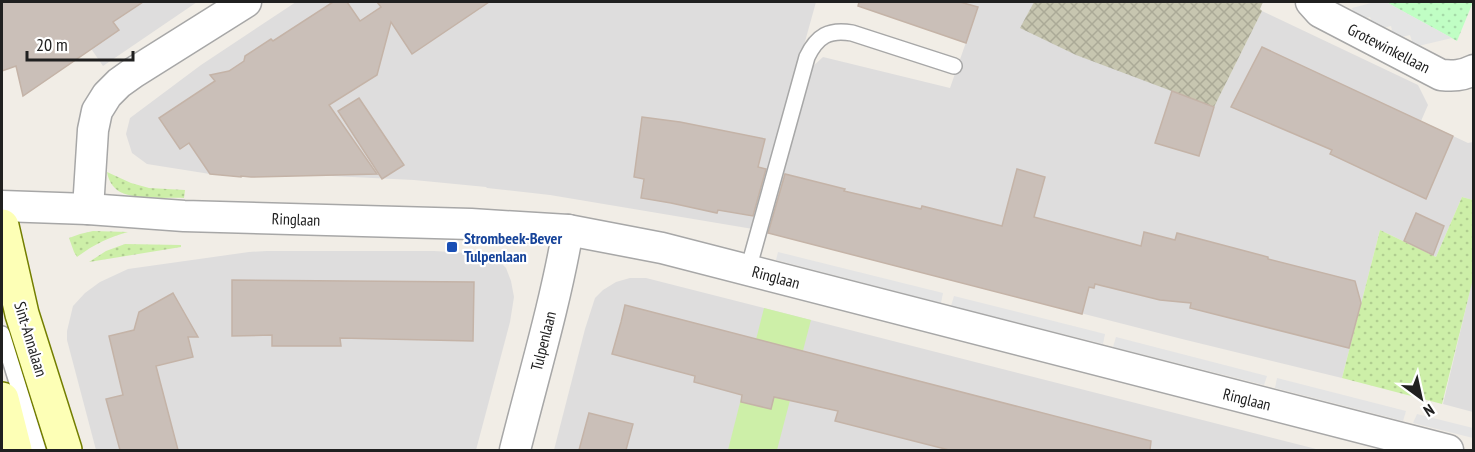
<svg xmlns="http://www.w3.org/2000/svg" width="1475" height="452" font-family="'PT Sans Narrow',sans-serif">
<style>
.residential{fill:#dedddd}
.construction{fill:url(#construction-cross-hatch)}
.grass{fill:url(#grass-dots)}
.park{fill:url(#park-dots)}
.garden{fill:#cdefa8}
.parking{fill:#e4e4e4}
.building{fill:#cabfb8;stroke:#c4b3a7;stroke-width:1.5}
.lines{fill:none;stroke-linecap:round;stroke-linejoin:round}
.service-casing{stroke:#a7a7a7;stroke-width:18}
.minor-casing{stroke:#a7a7a7;stroke-width:33}
.secondary-casing{stroke:#737e00;stroke-width:36}
.service{stroke:#fff;stroke-width:15}
.minor{stroke:#fff;stroke-width:30}
.secondary{stroke:#fdffb6;stroke-width:33}
.transit-dot{fill:#1a4fb4;stroke:#fff;stroke-width:2}
.labels{text-anchor:middle;dominant-baseline:central;stroke-width:4.5;stroke-linejoin:round;paint-order:stroke}
.street-label{font-size:16px;fill:#202020;stroke:#fff}
.transit-label{font-size:16px;font-weight:bold;fill:#164399;stroke:#fff;text-anchor:start}
</style>
<defs>
<pattern id="construction-cross-hatch" width="8" height="8" patternUnits="userSpaceOnUse" patternTransform="scale(1.5)"><rect width="8" height="8" fill="#c7c6b0"/><path d="M0 0l8 8M0 8l8-8" fill="none" stroke="#abaa97"/></pattern>
<pattern id="grass-dots" width="8" height="8" patternUnits="userSpaceOnUse" patternTransform="scale(1.5)"><rect width="8" height="8" fill="#cdefa8"/><path d="M2 2h.1M6 6h.1" fill="none" stroke="#b0cd90" stroke-width="1.8" stroke-linecap="round"/></pattern>
<pattern id="park-dots" width="8" height="8" patternUnits="userSpaceOnUse" patternTransform="scale(1.5)"><rect width="8" height="8" fill="#c0fec4"/><path d="M2 2h.1M6 6h.1" fill="none" stroke="#a5d9a8" stroke-width="1.8" stroke-linecap="round"/></pattern>
</defs>
<rect width="100%" height="100%" fill="#f1ede6"/>
<g class="residential">
<polygon points="59,2 197,2 103,66"/>
<polygon points="296,2 816,2 753,229 550,195 487,188 486,187 414,180 311,175 241,176 241,177 210,174 147,164 132,153 126,134 130,118 201,65"/>
<polygon points="960,2 1034,2 1021,28 1214,107 1262,11 1418,85 1428,105 1421,121 1468,143 1473,142 1473,200 1462,197 1436,257 1380,230 1342,378 1182,339 768,233 811,68 823,57 950,88 978,8"/>
<polygon points="267,251 434,251 483,254 498,260 506,268 511,281 514,297 510,322 476,450 96,450 67,340 67,331 73,306 85,293 100,282 128,269 249,252"/>
<polygon points="630,278 646,278 1320,450 554,450 585,329 595,298 603,290 616,282"/>
<polygon points="1473,278 1473,412 1443,404"/>
</g>
<polygon class="construction" points="1034,2 1263,2 1260,9 1262,11 1214,107 1076,55 1020,28"/>
<g class="grass">
<path d="M107,172L131,183L149,188L185,190L184,198C167,197 129,201 116,189C111,185 108,178 107,172Z"/>
<polygon points="1462,197 1473,200 1473,279 1442,404 1342,378 1380,230 1436,257"/>
<path d="M93,231L128,232C109,237 93,245 77,257L74,252L69,238L80,234Z"/>
<polygon points="125,244 181,245 181,247 89,262 106,251"/>
</g>
<polygon class="park" points="1386,2 1473,2 1457,41"/>
<polygon class="garden" points="764,308 811,320 777,450 728,450"/>
<g class="parking">
<polygon points="1375,2 1386,2 1452,38 1414,47 1410,35 1394,39 1391,26 1375,30 1370,17 1356,20 1352,8"/>
<polygon points="778,252 943,293 941,303 776,260"/>
<polygon points="954,296 1105,334 1103,344 951,306"/>
<polygon points="1116,337 1267,376 1264,385 1113,347"/>
<polygon points="1277,378 1406,411 1403,421 1275,388"/>
<polygon points="1417,414 1473,428 1473,438 1413,423"/>
</g>
<g class="building">
<polygon points="2,2 143,2 113,22 119,30 23,96 16,66 2,71"/>
<polygon points="333,2 347,2 360,21 381,7 377,2 489,2 412,54 391,22 377,75 329,105 377,174 251,177 241,176 241,177 210,174 189,143 180,149 159,118 215,81 210,75 229,71 244,61 245,56 271,39 273,41"/>
<polygon points="859,2 960,2 978,7 966,43 858,6"/>
<polygon points="1262,47 1453,136 1426,199 1330,154 1332,150 1231,107"/>
<polygon points="1172,91 1214,107 1199,156 1155,143"/>
<polygon points="359,98 404,165 382,179 338,111"/>
<polygon points="642,117 680,122 765,139 758,167 766,169 753,216 718,210 717,213 671,203 641,198 644,179 634,177"/>
<polygon points="1017,169 1045,177 1034,217 1141,246 1144,232 1175,240 1177,233 1268,257 1268,259 1355,281 1361,303 1349,348 1190,308 1191,303 1160,300 1095,284 1094,288 1089,287 1082,314 768,233 785,174 845,189 844,191 921,209 922,206 1002,226"/>
<polygon points="1416,213 1444,226 1433,255 1404,241"/>
<polygon points="232,280 474,282 473,341 340,338 341,346 272,346 272,335 232,336"/>
<polygon points="173,293 198,337 188,337 193,357 156,366 178,450 120,450 106,399 123,395 109,336 134,330 139,312"/>
<polygon points="625,305 1151,441 1150,450 949,450 835,421 838,411 774,397 771,409 741,402 742,395 694,382 695,376 612,354 621,322"/>
<polygon points="589,413 633,424 626,450 579,450"/>
</g>
<g class="lines">
<g class="service-casing">
<g id="service">
<path d="M748,270L807,57C817,36 829,29 852,33L954,66"/>
<polyline points="2,334 38,450"/>
</g>
</g>
<g class="minor-casing">
<g id="minor">
<path d="M1311,2L1320,12L1441,75C1453,76 1462,76 1474,70"/>
<polyline points="2,206 88,209 184,216 471,224 568,230 662,248 1448,450"/>
<polyline points="88,209 93,130 97,111 107,95 119,83 133,73 246,2"/>
<path d="M515,450C533,378 555,305 568,230"/>
</g>
</g>
<g class="secondary-casing">
<g id="secondary">
<polyline points="2,226 22,314 65,450"/>
<polyline points="2,399 15,450"/>
</g>
</g>
<use href="#service" class="service"/>
<use href="#minor" class="minor"/>
<use href="#secondary" class="secondary"/>
</g>
<rect class="transit-dot" x="446" y="241" width="12" height="12" rx="3"/>
<g class="labels">
<g class="street-label">
<text transform="translate(1389 48) rotate(27)">Grotewinkellaan</text>
<text transform="translate(296 219) rotate(2)">Ringlaan</text>
<text transform="translate(776 277) rotate(15)">Ringlaan</text>
<text transform="translate(31 339) rotate(73)">Sint-Annalaan</text>
<text transform="translate(543 341) rotate(-76)">Tulpenlaan</text>
<text transform="translate(1247 399) rotate(14)">Ringlaan</text>
</g>
<g class="transit-label">
<text x="464" y="238">Strombeek-Bever<tspan x="464" dy="18">Tulpenlaan</tspan></text>
</g>
</g>
<rect width="1475" height="452" fill="none" stroke="#202020" stroke-width="6"/>
<g transform="translate(1421 398) rotate(147)" stroke="#ffffff" stroke-width="4.5" paint-order="stroke">
<path d="M0-4.5L10 22L0 15L-10 22Z" fill="#202020"/>
<text y="-9" font-size="16" font-weight="bold" text-anchor="middle" fill="#202020">N</text>
</g>
<path d="M27 51v9h106v-9" fill="none" stroke="#202020" stroke-width="3"/>
<text x="36" y="51" font-size="18" fill="#202020" stroke="#ffffff" stroke-width="4.5" paint-order="stroke">20 m</text>
</svg>
